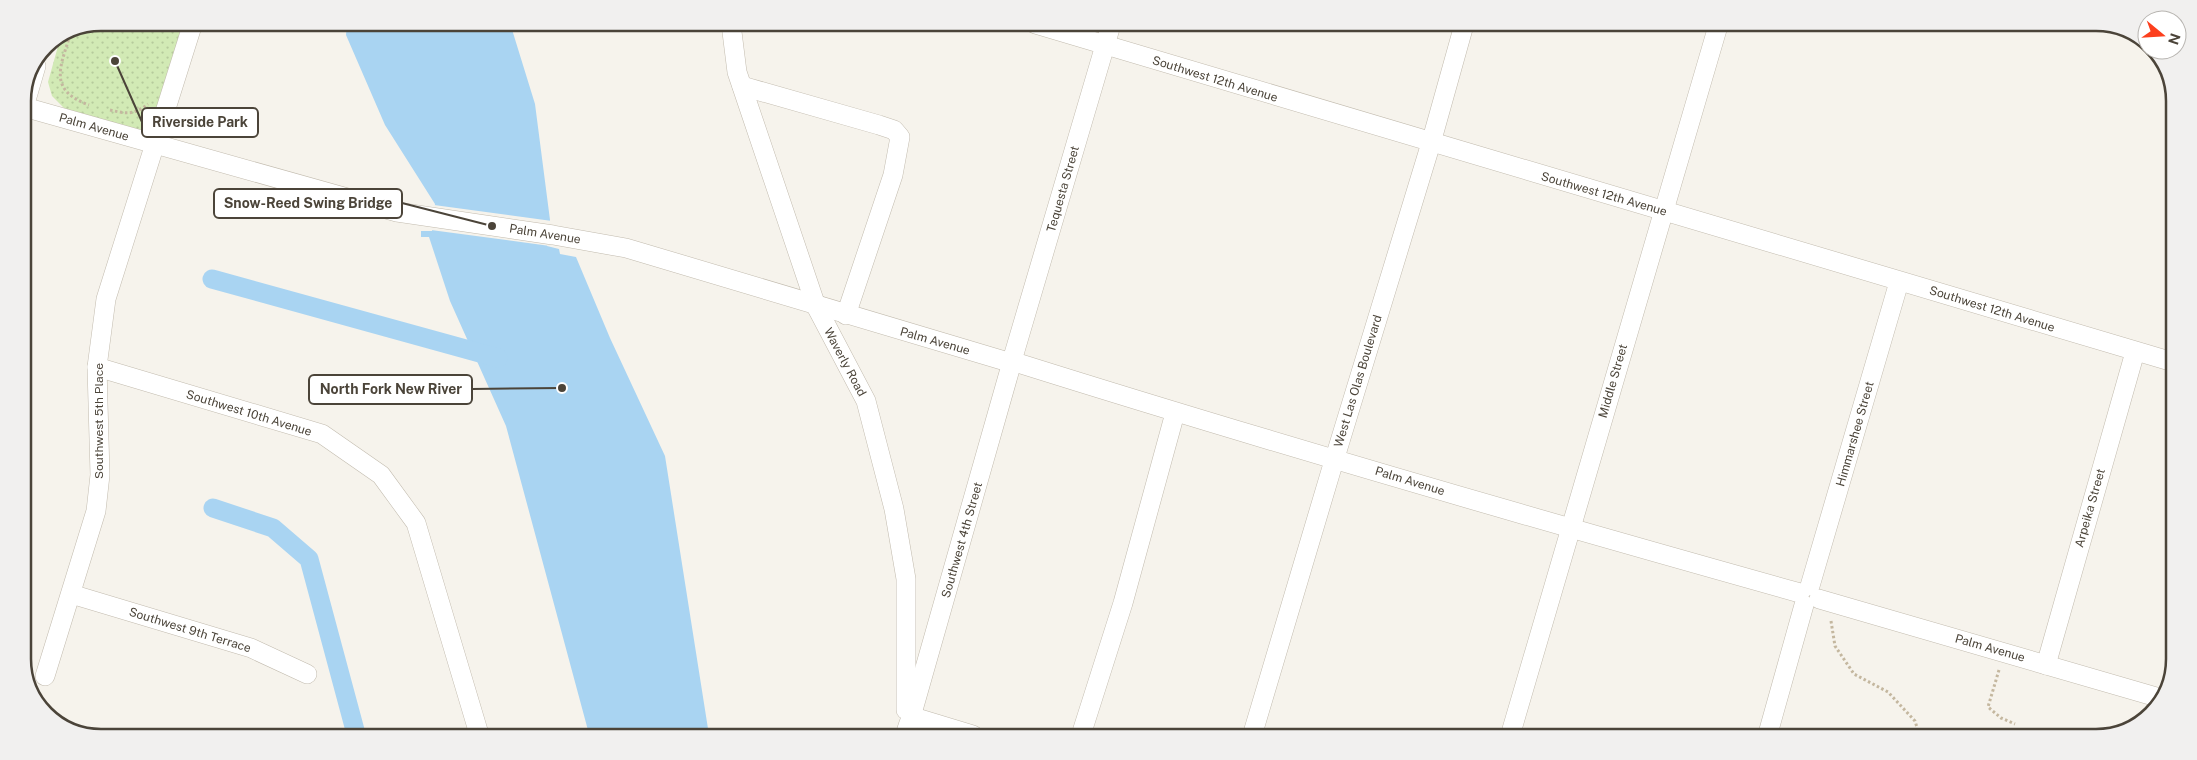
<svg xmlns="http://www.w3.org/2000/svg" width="2197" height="760" font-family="'Public Sans',sans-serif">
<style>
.park{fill:url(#park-dots)}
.water{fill:#a9d4f2}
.pier{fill:#f6f3ec}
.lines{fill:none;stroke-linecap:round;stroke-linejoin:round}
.canal{stroke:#a9d4f2;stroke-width:19}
.minor-casing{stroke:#c2bbae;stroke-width:20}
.path{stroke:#c4b79f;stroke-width:3;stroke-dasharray:2.5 2.5;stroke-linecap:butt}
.minor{stroke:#fff;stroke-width:19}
.labels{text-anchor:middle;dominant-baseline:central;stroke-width:5;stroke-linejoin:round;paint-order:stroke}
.street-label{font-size:12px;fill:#4b4439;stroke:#fff}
.rim{fill:none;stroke:#4b4439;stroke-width:2.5}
.leader{fill:none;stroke:#4b4439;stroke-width:2}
.callout-dot{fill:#4b4439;stroke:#fff;stroke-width:2}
.callout{fill:#fff;stroke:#4b4439;stroke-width:2}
.callout-label{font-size:14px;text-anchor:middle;font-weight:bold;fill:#4b4439}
</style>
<defs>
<pattern id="park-dots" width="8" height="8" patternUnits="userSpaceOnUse" patternTransform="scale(1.25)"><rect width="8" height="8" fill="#d2eab5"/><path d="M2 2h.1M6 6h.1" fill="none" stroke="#b6ca9c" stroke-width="1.8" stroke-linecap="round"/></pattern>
</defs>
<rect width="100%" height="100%" fill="#f6f3ec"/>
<polygon class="park" points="101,23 187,23 162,111 150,126 134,132 72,116 52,96 48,82 60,39"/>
<polygon class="water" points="347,23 510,23 535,104 550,220 547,246 559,249 560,254 576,257 610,338 665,456 709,735 589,734 506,426 450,301 429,237 421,237 421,231 432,231 435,204 385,125 346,35"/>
<polygon class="pier" points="434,205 552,221 550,246 431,230"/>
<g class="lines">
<g class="canal">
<polyline points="212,279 498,358"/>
<polyline points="213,508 273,528 309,559 356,734"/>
</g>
<g class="minor-casing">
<g id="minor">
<polyline points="731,24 737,72 816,306 866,401 894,509 906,579 906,710"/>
<polyline points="1035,24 2173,362"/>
<polyline points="36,66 24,107 397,212 553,235 626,248 1005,361"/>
<polyline points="742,86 879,125 894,130 900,137 893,175 846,315"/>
<polyline points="1014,354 1111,25"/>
<path d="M1021,364C1279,445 1539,520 1800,593"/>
<polyline points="97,367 322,434 381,475 416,523 479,734"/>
<polyline points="1810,586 1899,282"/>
<polyline points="71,594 251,648 307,674"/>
<polyline points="1819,599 2160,698"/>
<polyline points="2046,665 2135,352"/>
<polyline points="45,676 96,511 100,475 97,367 106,299 193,23"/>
<polyline points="913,710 1010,369"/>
<polyline points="917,718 973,735"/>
<polyline points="905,735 909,723"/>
<polyline points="1081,735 1123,603 1175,413"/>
<polyline points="1252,736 1330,474 1431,143 1464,25"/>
<polyline points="1510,736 1718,26"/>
<polyline points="1767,737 1804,605"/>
</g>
</g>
<g class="path">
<path d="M70,35C60,68 48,90 89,105"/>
<path d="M110,110C127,114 134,115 148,104"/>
<polyline points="1831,621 1835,646 1854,674 1888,692 1915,721 1920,737"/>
<polyline points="1999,670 1988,707 2001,718 2015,724"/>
<polyline points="2039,732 2057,737"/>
</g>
<use href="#minor" class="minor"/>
</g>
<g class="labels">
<g class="street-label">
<text transform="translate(1215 79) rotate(17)">Southwest 12th Avenue</text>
<text transform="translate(94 127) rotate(16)">Palm Avenue</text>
<text transform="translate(1063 189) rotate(-74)">Tequesta Street</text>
<text transform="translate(1604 194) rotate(16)">Southwest 12th Avenue</text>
<text transform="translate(545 234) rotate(9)">Palm Avenue</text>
<text transform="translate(1992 309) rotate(17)">Southwest 12th Avenue</text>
<text transform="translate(935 341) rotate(16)">Palm Avenue</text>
<text transform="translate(845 362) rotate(62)">Waverly Road</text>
<text transform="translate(1358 381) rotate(-73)">West Las Olas Boulevard</text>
<text transform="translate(1613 381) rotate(-74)">Middle Street</text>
<text transform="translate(249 413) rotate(17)">Southwest 10th Avenue</text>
<text transform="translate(99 421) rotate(-90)">Southwest 5th Place</text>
<text transform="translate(1855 434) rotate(-74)">Himmarshee Street</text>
<text transform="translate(1410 481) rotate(17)">Palm Avenue</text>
<text transform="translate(2090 508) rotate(-74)">Arpeika Street</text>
<text transform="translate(962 540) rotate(-74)">Southwest 4th Street</text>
<text transform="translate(190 630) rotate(17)">Southwest 9th Terrace</text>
<text transform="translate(1990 648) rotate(16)">Palm Avenue</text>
</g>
</g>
<path d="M0 0H2197V760H0ZM101 31H2096A70 70 0 0 1 2166 101V659A70 70 0 0 1 2096 729H101A70 70 0 0 1 31 659V101A70 70 0 0 1 101 31Z" fill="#f1f0ef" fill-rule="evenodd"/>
<path class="rim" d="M101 31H2096A70 70 0 0 1 2166 101V659A70 70 0 0 1 2096 729H101A70 70 0 0 1 31 659V101A70 70 0 0 1 101 31Z"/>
<path class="leader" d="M115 61L142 122M492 226L402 203M562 388L472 389"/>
<g class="callout-dot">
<circle cx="115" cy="61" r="5"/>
<circle cx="492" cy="226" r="5"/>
<circle cx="562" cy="388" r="5"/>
</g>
<g class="callout">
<rect x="142" y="108" width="116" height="29" rx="5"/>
<rect x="214" y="189" width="188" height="29" rx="5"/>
<rect x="309" y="375" width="163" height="29" rx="5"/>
</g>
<g class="callout-label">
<text x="200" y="127">Riverside Park</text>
<text x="308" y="208">Snow-Reed Swing Bridge</text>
<text x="391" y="394">North Fork New River</text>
</g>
<g transform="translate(2162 35) rotate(108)"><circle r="24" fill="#ffffff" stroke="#b7b4b0"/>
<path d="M0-4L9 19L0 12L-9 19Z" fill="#fc3f1d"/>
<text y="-8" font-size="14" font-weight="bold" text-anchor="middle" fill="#4b4439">N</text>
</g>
</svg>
